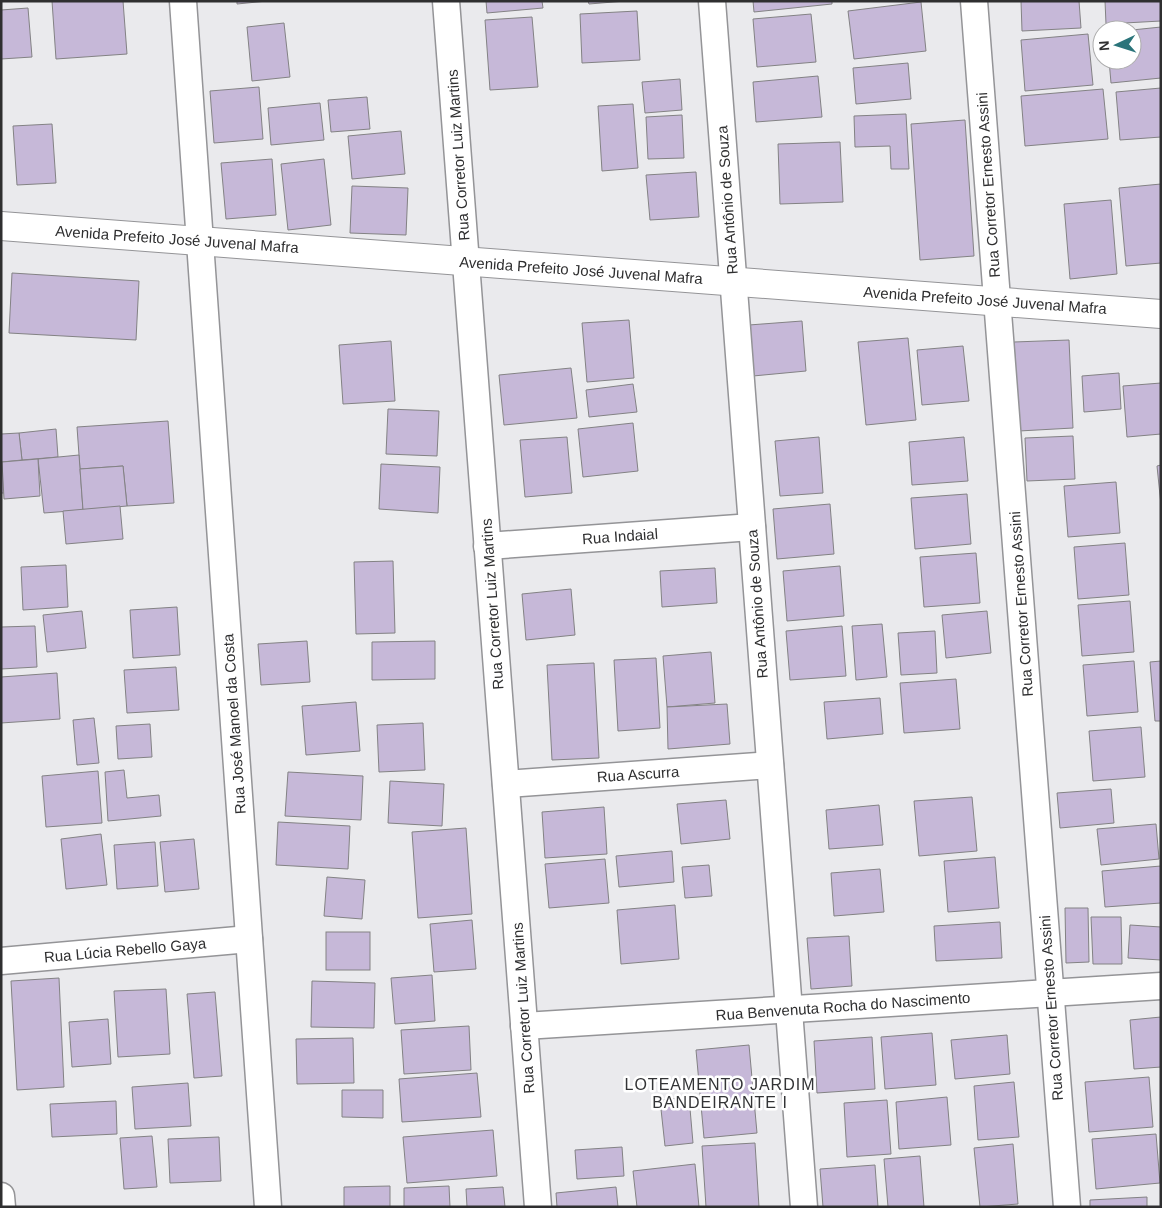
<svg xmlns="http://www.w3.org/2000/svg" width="1162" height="1208" font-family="Arial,sans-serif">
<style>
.building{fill:#c6b8d8;stroke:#838284}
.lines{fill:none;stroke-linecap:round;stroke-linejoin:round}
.minor-casing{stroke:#949497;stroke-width:29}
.secondary-casing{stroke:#949497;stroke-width:30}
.minor{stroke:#fff;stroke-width:26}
.secondary{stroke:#fff;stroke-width:28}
.labels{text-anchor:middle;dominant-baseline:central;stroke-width:5;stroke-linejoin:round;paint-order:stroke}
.street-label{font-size:15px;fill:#2f2f30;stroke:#fff}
.neighbourhood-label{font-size:16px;letter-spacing:1px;fill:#333436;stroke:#fff}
</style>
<rect width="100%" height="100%" fill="#eaeaed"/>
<g class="building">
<polygon points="52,1 123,1 127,54 56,59"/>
<polygon points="237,1 267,1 237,4"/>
<polygon points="486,1 542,1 543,8 487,13"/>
<polygon points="588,1 625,1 589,4"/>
<polygon points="753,1 832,1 832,4 754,12"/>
<polygon points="1021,1 1079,1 1081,28 1022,31"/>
<polygon points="1105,1 1161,1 1161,21 1106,24"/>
<polygon points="921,2 926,51 854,59 848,11"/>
<polygon points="28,8 32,57 1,59 1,10"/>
<polygon points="637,11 640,60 582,63 580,14"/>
<polygon points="811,14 816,62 757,67 753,19"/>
<polygon points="532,17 538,87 490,90 485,20"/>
<polygon points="284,23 290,77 252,81 247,27"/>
<polygon points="1161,27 1161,78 1111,83 1109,60 1132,60 1132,30"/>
<polygon points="1088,34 1093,85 1025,91 1021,40"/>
<polygon points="908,63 911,99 856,104 853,68"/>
<polygon points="818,76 822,117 756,122 753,82"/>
<polygon points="680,79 682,110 645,113 642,82"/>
<polygon points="259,87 263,139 214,143 210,91"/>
<polygon points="1161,88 1161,137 1120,140 1116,92"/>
<polygon points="1103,89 1108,139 1025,146 1021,96"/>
<polygon points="367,97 370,129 331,132 328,100"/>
<polygon points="320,103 324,140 271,145 268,108"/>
<polygon points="633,104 638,168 602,171 598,106"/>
<polygon points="906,114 909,169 891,169 890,146 855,147 854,116"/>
<polygon points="682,115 684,158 648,159 646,117"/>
<polygon points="965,120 974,256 920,260 911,124"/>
<polygon points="52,124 56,183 17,185 13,126"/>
<polygon points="401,131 405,174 352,179 348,136"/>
<polygon points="840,142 843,202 780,204 778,144"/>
<polygon points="272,159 276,215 226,219 221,163"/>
<polygon points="324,159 331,225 288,230 281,164"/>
<polygon points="696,172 699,217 650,220 646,175"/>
<polygon points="1161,184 1161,263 1126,266 1119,188"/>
<polygon points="352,186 408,188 406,235 350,233"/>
<polygon points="1111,200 1117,274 1070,279 1064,204"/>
<polygon points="12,273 139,281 136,340 9,333"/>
<polygon points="629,320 634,378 587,382 582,323"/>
<polygon points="802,321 806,371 753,376 749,325"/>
<polygon points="908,338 916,420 866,425 858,342"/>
<polygon points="1069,340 1073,428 1019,431 1014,342"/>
<polygon points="391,341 395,401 343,404 339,345"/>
<polygon points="963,346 969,401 922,405 917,350"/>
<polygon points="571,368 577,418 504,425 499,375"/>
<polygon points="1119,373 1121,409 1084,412 1082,376"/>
<polygon points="1161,383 1161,434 1127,437 1123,386"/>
<polygon points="633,384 637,412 589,417 586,390"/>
<polygon points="388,409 439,411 437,456 386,454"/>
<polygon points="168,421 174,503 127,506 123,466 80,469 77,427"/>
<polygon points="633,423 638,471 583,477 578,429"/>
<polygon points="56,429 58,457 22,460 19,433"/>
<polygon points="19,433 22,460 2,462 5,493 1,493 1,434"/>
<polygon points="1073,436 1075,479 1027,481 1025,438"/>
<polygon points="567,437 572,493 525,497 520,440"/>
<polygon points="819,437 823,493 780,496 775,441"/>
<polygon points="964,437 968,481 912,485 909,442"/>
<polygon points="79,455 83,510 44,513 38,459"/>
<polygon points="38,459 40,496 4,499 2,462"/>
<polygon points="381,464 440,467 438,513 379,509"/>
<polygon points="1161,465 1161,505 1157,466"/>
<polygon points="123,466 127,506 83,510 80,469"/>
<polygon points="1116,482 1120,533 1068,537 1064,486"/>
<polygon points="967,494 971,544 915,549 911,498"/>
<polygon points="830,504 834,554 777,559 773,509"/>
<polygon points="120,506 123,539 66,544 63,511"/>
<polygon points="1125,543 1129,595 1078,599 1074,547"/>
<polygon points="976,553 980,603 924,607 920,557"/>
<polygon points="393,561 395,633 356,634 354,562"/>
<polygon points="66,565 68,607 23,610 21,567"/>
<polygon points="840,566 844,616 787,621 783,571"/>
<polygon points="715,568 717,603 662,607 660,571"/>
<polygon points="571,589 575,635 526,640 522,594"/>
<polygon points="1130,601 1134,652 1082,656 1078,605"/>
<polygon points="177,607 180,655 133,658 130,610"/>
<polygon points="82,611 86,648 47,652 43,615"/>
<polygon points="987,611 991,653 946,658 942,615"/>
<polygon points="882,624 887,677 856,680 852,626"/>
<polygon points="35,626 37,667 1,669 1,627"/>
<polygon points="842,626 846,676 790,680 786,631"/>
<polygon points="935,631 937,673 901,675 898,633"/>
<polygon points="307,641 310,682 261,685 258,644"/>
<polygon points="435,641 435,679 372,680 372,642"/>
<polygon points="711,652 715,703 667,707 663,656"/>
<polygon points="656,658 660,728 618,731 614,660"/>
<polygon points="1134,661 1138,712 1087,716 1083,665"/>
<polygon points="1161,661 1161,721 1155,721 1150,662"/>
<polygon points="594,663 599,758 552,760 547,665"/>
<polygon points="176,667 179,710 127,713 124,670"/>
<polygon points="57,673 60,719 1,723 1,677"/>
<polygon points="956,679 960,729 904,733 900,683"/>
<polygon points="880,698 883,734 827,739 824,702"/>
<polygon points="356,702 360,751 306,755 302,706"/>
<polygon points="727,704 730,744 668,749 667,707"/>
<polygon points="94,718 99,763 77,765 73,720"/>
<polygon points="423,723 425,770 379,772 377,725"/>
<polygon points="150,724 152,757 118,759 116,726"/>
<polygon points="1141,727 1145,777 1093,781 1089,731"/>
<polygon points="124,770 127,798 159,795 161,816 108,821 105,772"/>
<polygon points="98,771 102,823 46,827 42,776"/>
<polygon points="288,772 363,776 361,820 285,816"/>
<polygon points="390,781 444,784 442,826 388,823"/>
<polygon points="1111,789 1114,823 1060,828 1057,793"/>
<polygon points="972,797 977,851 919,856 914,801"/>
<polygon points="726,800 730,839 681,844 677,804"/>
<polygon points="879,805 883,845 829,849 826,810"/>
<polygon points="604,807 607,854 545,858 542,812"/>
<polygon points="278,822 350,826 348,869 276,865"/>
<polygon points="1156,824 1159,859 1101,865 1097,829"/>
<polygon points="466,828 472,914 418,918 412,832"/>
<polygon points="101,834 107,885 66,889 61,839"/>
<polygon points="194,839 199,889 165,892 160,842"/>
<polygon points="155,842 158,886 117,889 114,845"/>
<polygon points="672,851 674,882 619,887 616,856"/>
<polygon points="995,857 999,908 948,912 944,861"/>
<polygon points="605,859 609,903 549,908 545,864"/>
<polygon points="709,865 712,896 685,898 682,867"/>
<polygon points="1161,866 1161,903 1105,907 1102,871"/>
<polygon points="880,869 884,912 834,916 831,873"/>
<polygon points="327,877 365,880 362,919 324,916"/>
<polygon points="675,905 679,959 621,964 617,910"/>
<polygon points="1065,908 1088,908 1089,962 1066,963"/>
<polygon points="1091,917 1121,917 1122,964 1093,964"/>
<polygon points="472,920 476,969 434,972 430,924"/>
<polygon points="1000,922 1002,958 936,961 934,926"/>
<polygon points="1130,925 1161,927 1161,960 1128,958"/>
<rect x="326" y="932" width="44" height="38"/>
<polygon points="849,936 852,986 811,989 807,938"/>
<polygon points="432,975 435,1021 395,1024 391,978"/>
<polygon points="59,978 64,1087 17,1090 11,981"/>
<polygon points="312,981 375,983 374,1028 311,1027"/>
<polygon points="166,989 170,1054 118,1057 114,991"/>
<polygon points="215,992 222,1076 194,1078 187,994"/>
<polygon points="1161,1017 1161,1067 1134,1069 1130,1020"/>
<polygon points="108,1019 111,1064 72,1067 69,1022"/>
<polygon points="469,1026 471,1070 404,1074 401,1030"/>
<polygon points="932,1033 936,1085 885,1089 881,1037"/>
<polygon points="1007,1035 1010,1074 955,1079 951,1040"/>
<polygon points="872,1037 875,1089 817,1093 814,1041"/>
<polygon points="353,1038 354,1083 297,1084 296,1039"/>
<polygon points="749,1045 757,1133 704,1138 696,1050"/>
<polygon points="477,1073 481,1117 402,1122 399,1079"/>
<polygon points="1149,1077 1153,1127 1089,1132 1085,1082"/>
<polygon points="1014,1082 1019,1137 978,1140 974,1086"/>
<polygon points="188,1083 191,1126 135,1129 132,1087"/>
<polygon points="342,1090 383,1090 383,1118 342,1117"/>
<polygon points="689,1097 693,1143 665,1146 660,1100"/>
<polygon points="947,1097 951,1145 899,1149 896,1102"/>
<polygon points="887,1100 891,1154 847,1157 844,1103"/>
<polygon points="116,1101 117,1134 52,1137 50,1104"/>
<polygon points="493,1130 497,1176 407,1183 403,1137"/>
<polygon points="1156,1134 1160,1183 1096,1189 1092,1139"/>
<polygon points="152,1136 157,1187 124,1189 120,1138"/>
<polygon points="219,1137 221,1181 170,1183 168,1139"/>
<polygon points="755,1143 759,1207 706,1207 702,1146"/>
<polygon points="1013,1144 1018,1204 980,1207 974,1148"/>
<polygon points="622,1147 624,1176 577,1179 575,1150"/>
<polygon points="920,1156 924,1207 888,1207 884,1159"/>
<polygon points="695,1164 699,1207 637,1207 633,1171"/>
<polygon points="875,1165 878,1207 823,1207 820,1169"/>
<polygon points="390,1186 390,1207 344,1207 344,1187"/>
<polygon points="449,1186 450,1207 404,1207 404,1188"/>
<polygon points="503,1187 505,1207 467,1207 466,1189"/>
<polygon points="616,1187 618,1207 557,1207 556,1193"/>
<polygon points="1147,1197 1147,1207 1090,1207 1090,1200"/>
</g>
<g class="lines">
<g class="minor-casing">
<g id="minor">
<polyline points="183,1 268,1207"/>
<polyline points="446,1 538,1207"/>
<polyline points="712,1 804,1207"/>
<polyline points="974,1 1067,1207"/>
<polyline points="487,546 752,527"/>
<polyline points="506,784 770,765"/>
<polyline points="1,961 249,939"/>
<polyline points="524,1026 1161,986"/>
<polyline points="1,1196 2,1207"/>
</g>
</g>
<g class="secondary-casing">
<polyline id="secondary" points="1,226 1161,314"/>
</g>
<use href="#minor" class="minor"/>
<use href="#secondary" class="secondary"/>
</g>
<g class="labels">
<g class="street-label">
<text transform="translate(458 155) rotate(-94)">Rua Corretor Luiz Martins</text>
<text transform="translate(988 185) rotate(-94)">Rua Corretor Ernesto Assini</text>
<text transform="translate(727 200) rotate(-94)">Rua Antônio de Souza</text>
<text transform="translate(177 239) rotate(4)">Avenida Prefeito José Juvenal Mafra</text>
<text transform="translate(581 270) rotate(4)">Avenida Prefeito José Juvenal Mafra</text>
<text transform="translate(985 300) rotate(4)">Avenida Prefeito José Juvenal Mafra</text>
<text transform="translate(620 536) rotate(-4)">Rua Indaial</text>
<text transform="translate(492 604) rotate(-94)">Rua Corretor Luiz Martins</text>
<text transform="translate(757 604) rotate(-94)">Rua Antônio de Souza</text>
<text transform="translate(1021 604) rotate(-94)">Rua Corretor Ernesto Assini</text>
<text transform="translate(234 724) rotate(-94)">Rua José Manoel da Costa</text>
<text transform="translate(638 774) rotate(-4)">Rua Ascurra</text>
<text transform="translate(125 950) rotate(-5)">Rua Lúcia Rebello Gaya</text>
<text transform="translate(843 1006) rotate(-4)">Rua Benvenuta Rocha do Nascimento</text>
<text transform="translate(523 1008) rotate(-94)">Rua Corretor Luiz Martins</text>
<text transform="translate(1051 1008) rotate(-94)">Rua Corretor Ernesto Assini</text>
</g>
<g class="neighbourhood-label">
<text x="720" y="1084">LOTEAMENTO JARDIM<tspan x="720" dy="18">BANDEIRANTE I</tspan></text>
</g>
</g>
<rect width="1162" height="1208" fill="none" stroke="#2f2f30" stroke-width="5"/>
<g transform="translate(1117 45) rotate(266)"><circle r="24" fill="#ffffff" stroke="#acacac"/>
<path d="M0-4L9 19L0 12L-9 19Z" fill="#2a747a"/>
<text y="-8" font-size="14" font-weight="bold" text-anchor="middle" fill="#2f2f30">N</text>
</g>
</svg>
